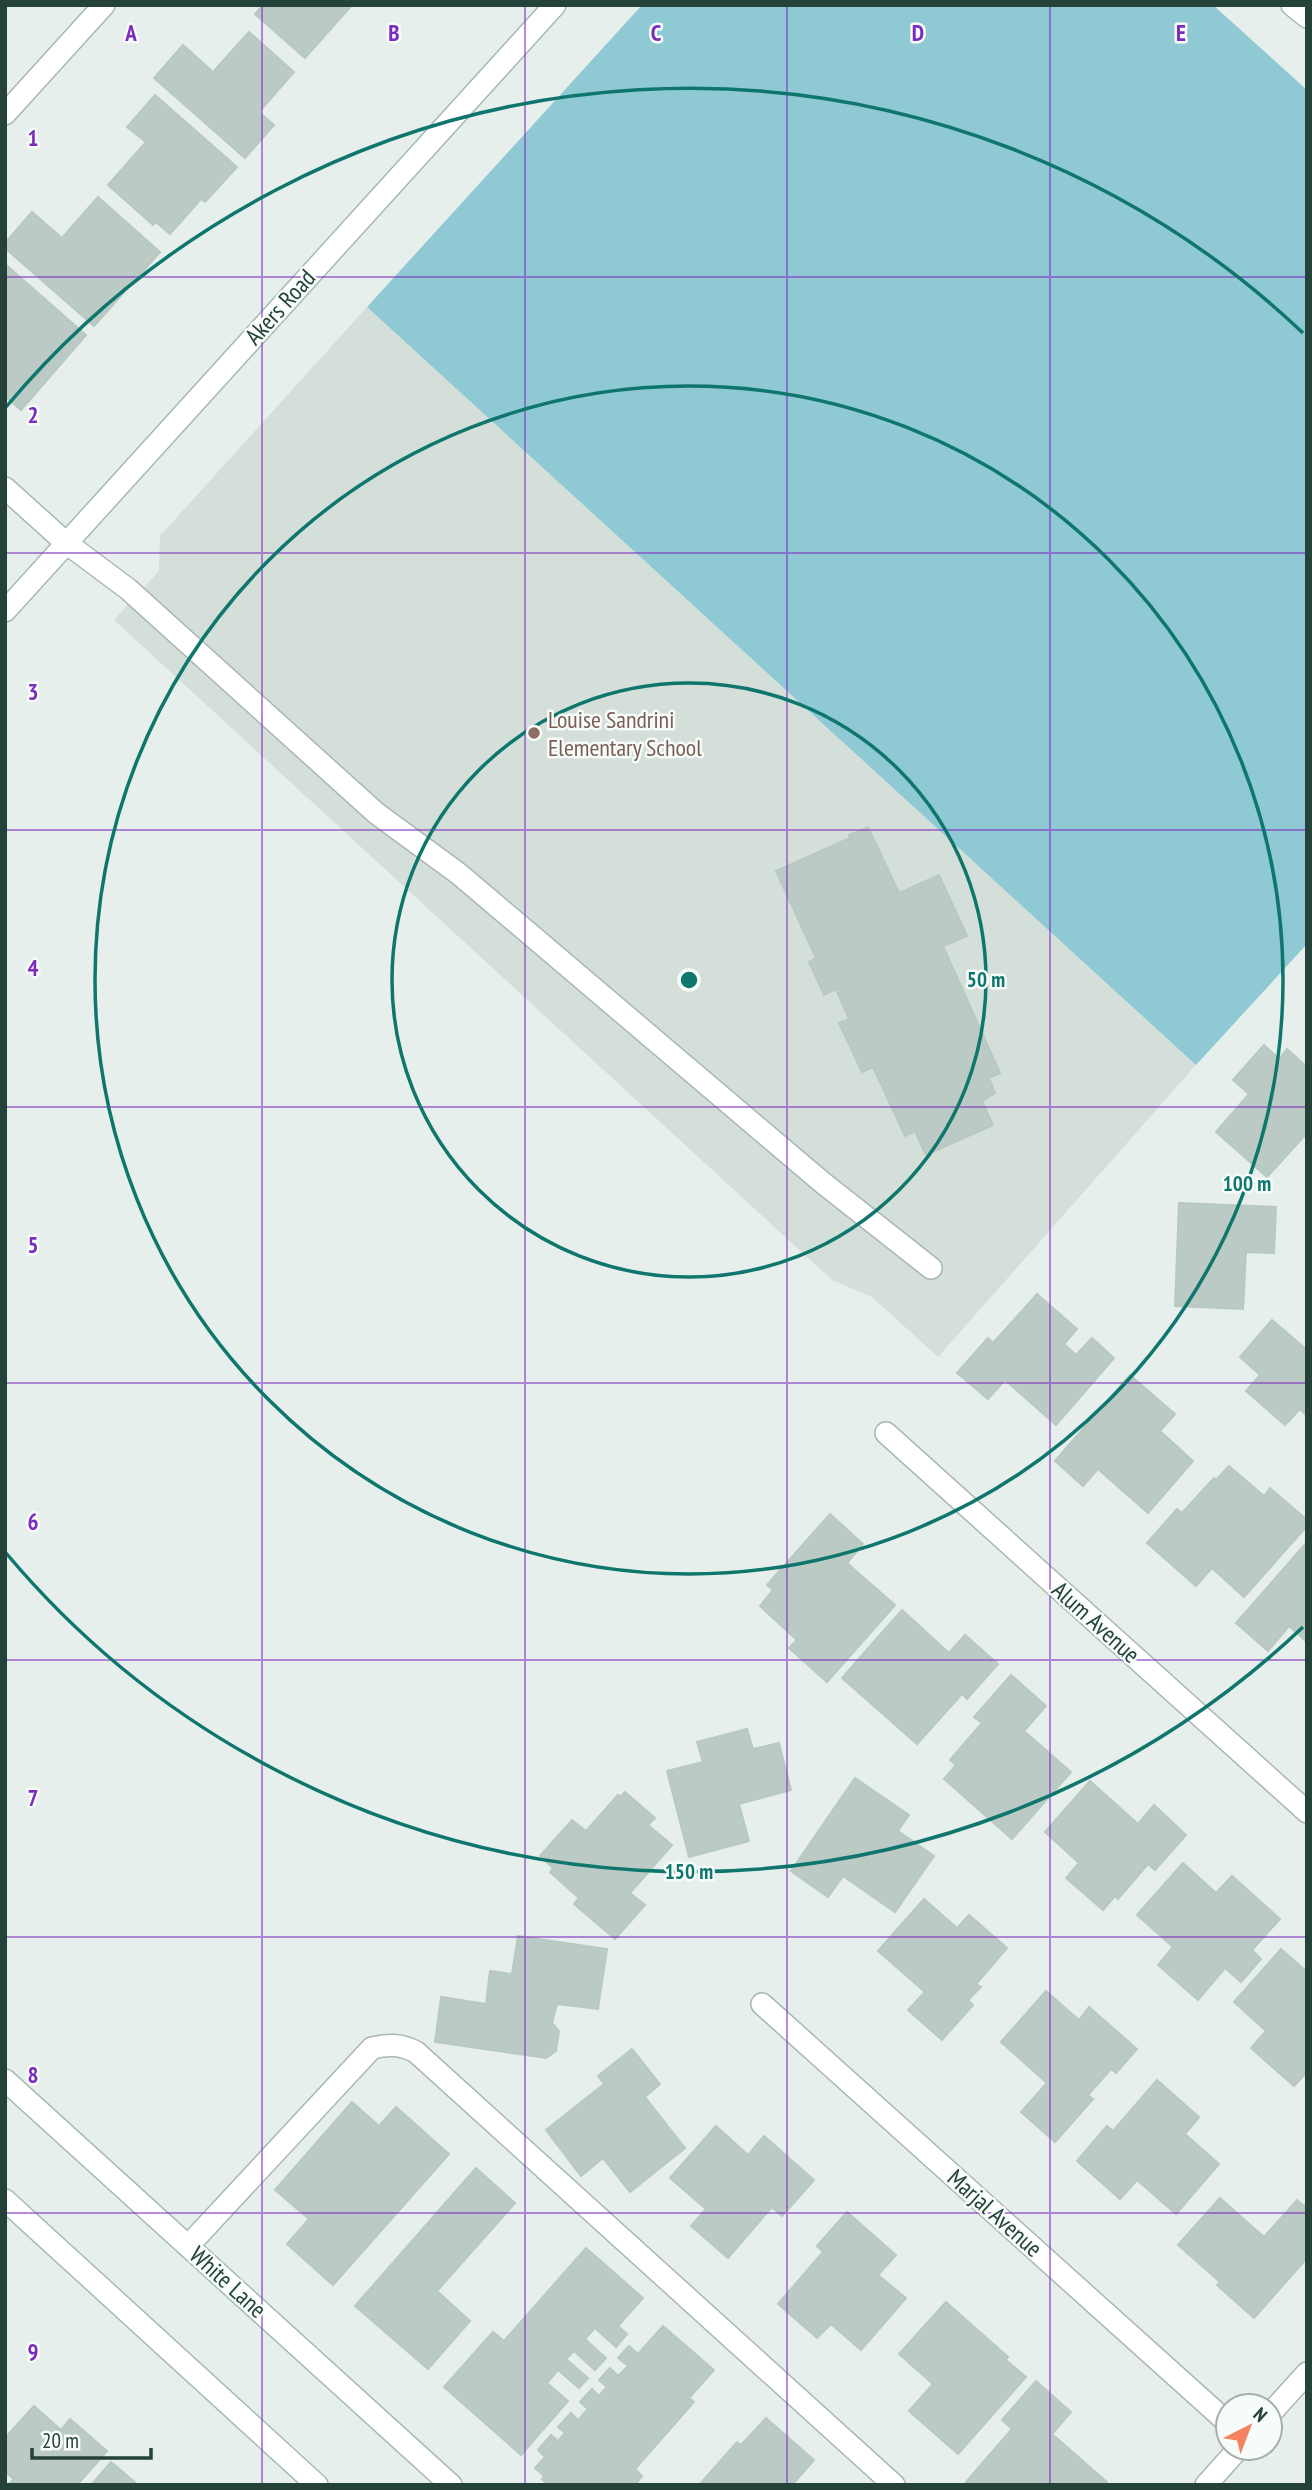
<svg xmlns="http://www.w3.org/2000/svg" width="1312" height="2490" font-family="'PT Sans Narrow',sans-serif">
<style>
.built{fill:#d4dfda}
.water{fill:#8ec9d4}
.building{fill:#bbcac4;stroke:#b8c9c2;stroke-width:2}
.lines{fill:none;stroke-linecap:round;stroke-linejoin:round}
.lane-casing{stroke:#a8b8b2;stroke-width:24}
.street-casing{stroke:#a8b8b2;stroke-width:24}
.secondary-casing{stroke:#a4bbb3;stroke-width:24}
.lane{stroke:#fff;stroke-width:21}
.street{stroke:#fff;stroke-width:21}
.secondary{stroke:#fff;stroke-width:21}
.grid{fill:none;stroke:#7b2cbf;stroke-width:2;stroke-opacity:0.55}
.ring{fill:none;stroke:#0f766e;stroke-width:3.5}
.education-dot{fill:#8d6e63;stroke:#f7fbf9;stroke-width:2.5}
.labels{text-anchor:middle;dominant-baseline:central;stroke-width:5;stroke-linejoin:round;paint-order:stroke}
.street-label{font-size:24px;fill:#24423a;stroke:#f7fbf9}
.education-label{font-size:24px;fill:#785e54;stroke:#f7fbf9;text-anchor:start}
.grid-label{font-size:23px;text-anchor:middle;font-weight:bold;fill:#7b2cbf;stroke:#f7fbf9;stroke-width:5;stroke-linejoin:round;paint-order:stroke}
.centre{fill:#0f766e;stroke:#f7fbf9;stroke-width:3.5}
.ring-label{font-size:21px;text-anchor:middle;font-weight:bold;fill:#0f766e;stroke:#f7fbf9;stroke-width:5;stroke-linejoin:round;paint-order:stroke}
</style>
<rect width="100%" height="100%" fill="#e6efeb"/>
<polygon class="built" points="367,307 1196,1065 938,1357 872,1297 832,1280 114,620 159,571 160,536"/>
<polygon class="water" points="642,5 1213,5 1307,90 1307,944 1196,1065 367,307"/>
<g class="building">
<polygon points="263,5 352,5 305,58 255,14"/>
<polygon points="249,32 294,72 259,112 274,125 245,158 154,78 183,45 213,72"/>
<polygon points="155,95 237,167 205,202 201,199 170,234 156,222 153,225 108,185 146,142 127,127"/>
<polygon points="98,197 160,252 94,326 5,248 5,243 32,212 62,238"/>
<polygon points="5,264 86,335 21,410 5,396"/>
<polygon points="868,827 899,893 939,875 967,936 943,946 1000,1073 989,1078 995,1093 982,1101 993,1125 926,1155 915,1131 905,1136 873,1067 862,1072 839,1023 849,1019 836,989 824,995 809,962 816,958 776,871 850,838 849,835"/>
<polygon points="1264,1045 1279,1059 1287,1049 1307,1067 1307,1133 1267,1177 1216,1132 1249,1094 1233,1080"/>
<polygon points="1179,1203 1276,1207 1274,1253 1246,1252 1243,1309 1175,1306"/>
<polygon points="1037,1294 1077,1329 1064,1344 1076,1355 1092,1338 1114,1358 1056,1425 1005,1380 988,1399 957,1373 988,1338 993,1343"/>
<polygon points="1272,1320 1307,1350 1307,1416 1300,1409 1285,1425 1246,1391 1260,1375 1240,1357"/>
<polygon points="1130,1375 1175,1414 1160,1431 1193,1461 1148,1513 1098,1469 1083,1486 1055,1461"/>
<polygon points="1229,1466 1264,1496 1270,1488 1307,1520 1307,1526 1244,1597 1212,1568 1196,1586 1147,1543 1177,1509 1182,1513 1214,1478 1216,1480"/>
<polygon points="830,1514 863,1544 847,1563 895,1605 827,1682 789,1648 797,1640 760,1606 773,1590 767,1585"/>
<polygon points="1307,1542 1307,1642 1289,1626 1268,1651 1236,1623"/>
<polygon points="902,1610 949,1653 965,1635 998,1664 967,1699 962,1694 917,1744 842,1678"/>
<polygon points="1011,1675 1046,1706 1024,1731 1071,1772 1012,1839 944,1779 956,1765 950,1760 982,1723 974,1717"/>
<polygon points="747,1729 753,1749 779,1743 791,1790 739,1804 749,1841 689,1857 667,1771 703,1762 697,1742"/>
<polygon points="855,1778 909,1815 898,1831 934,1856 895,1912 843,1876 828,1897 791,1871"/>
<polygon points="1090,1781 1138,1824 1154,1805 1186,1835 1155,1870 1148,1864 1118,1899 1115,1896 1103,1910 1066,1878 1079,1863 1045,1832"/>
<polygon points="625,1792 655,1818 648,1825 672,1845 630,1893 645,1905 615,1939 574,1904 579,1898 550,1872 553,1868 540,1856 572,1820 586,1831 618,1795 620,1797"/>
<polygon points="1183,1863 1216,1893 1232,1876 1280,1919 1252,1950 1261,1959 1241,1982 1225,1968 1198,2000 1158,1965 1173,1947 1137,1915"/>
<polygon points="924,1899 957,1928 969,1915 1007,1948 976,1984 981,1987 968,2000 973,2005 942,2040 908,2010 925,1992 878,1951"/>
<polygon points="518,1936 607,1949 598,2009 557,2004 552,2023 559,2031 556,2051 546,2058 435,2042 441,1997 486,2004 490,1971 512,1974"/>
<polygon points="1281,1949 1307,1972 1307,2072 1294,2086 1251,2048 1266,2031 1234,2002"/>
<polygon points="1046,1991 1079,2020 1089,2007 1137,2049 1116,2073 1111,2069 1088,2095 1093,2099 1055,2142 1021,2112 1047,2083 1001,2042"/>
<polygon points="632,2049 660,2084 645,2097 685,2148 630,2192 603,2158 581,2176 546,2130 604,2084 598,2076"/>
<polygon points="1157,2080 1199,2117 1185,2134 1219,2164 1176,2214 1137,2180 1120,2199 1077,2161 1107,2126 1113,2131"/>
<polygon points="352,2102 379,2126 396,2107 449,2154 333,2285 287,2244 309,2219 275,2190"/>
<polygon points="716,2126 748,2155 764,2136 814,2180 782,2216 772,2207 728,2258 691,2226 706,2209 670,2178"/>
<polygon points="476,2168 515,2203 437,2291 470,2321 428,2369 355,2306"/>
<polygon points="1220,2198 1264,2237 1297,2200 1307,2208 1307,2258 1254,2318 1217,2285 1220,2282 1178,2245"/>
<polygon points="847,2212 896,2255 878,2275 906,2298 861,2350 831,2324 817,2338 778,2304 823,2252 817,2246"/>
<polygon points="586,2248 643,2298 618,2326 627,2334 616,2347 595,2328 585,2339 606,2358 595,2370 574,2351 566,2359 588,2378 579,2388 558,2370 547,2383 568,2401 521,2455 444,2387 493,2332 504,2341"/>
<polygon points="946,2302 1008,2357 1006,2360 1026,2377 958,2454 909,2411 933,2384 899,2354"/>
<polygon points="663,2326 714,2370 689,2398 694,2402 635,2469 642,2476 635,2485 548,2485 542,2479 544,2476 535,2468 545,2457 538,2450 551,2435 558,2441 565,2433 558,2427 571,2413 578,2420 588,2409 580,2402 592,2389 599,2396 607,2387 599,2380 610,2368 618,2376 628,2366 618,2358 629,2346 638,2354"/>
<polygon points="1036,2381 1071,2412 1052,2434 1107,2482 1104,2485 969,2485 966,2482 1012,2429 1002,2420"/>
<polygon points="34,2406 61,2430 70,2419 107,2451 77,2485 8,2485 14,2479 5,2472 5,2438"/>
<polygon points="766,2418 814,2460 792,2485 783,2485 778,2481 774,2485 699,2485 737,2442 741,2445"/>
<polygon points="111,2462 138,2485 91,2485"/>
</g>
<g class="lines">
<g class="lane-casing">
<g id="lane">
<polyline points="65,542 128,589 376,813 459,874 823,1183 931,1268"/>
<path d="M188,2246L372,2048C388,2044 401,2044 416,2052L894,2485"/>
</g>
</g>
<g class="street-casing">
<g id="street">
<polyline points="1292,5 1307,17"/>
<polyline points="5,114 104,5"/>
<polyline points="5,488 65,542"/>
<polyline points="886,1433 1307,1812"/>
<polyline points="762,2004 1228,2423"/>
<polyline points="1270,2414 1307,2373"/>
<polyline points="1206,2485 1239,2448"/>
</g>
</g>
<g class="secondary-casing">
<g id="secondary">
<polyline points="5,611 555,5"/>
<polyline points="5,2080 451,2485"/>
<polyline points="5,2200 317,2485"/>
</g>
</g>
<use href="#lane" class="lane"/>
<use href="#street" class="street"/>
<use href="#secondary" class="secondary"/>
</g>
<path class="grid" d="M262,5V2485M525,5V2485M787,5V2485M1050,5V2485M5,277H1307M5,553H1307M5,830H1307M5,1107H1307M5,1383H1307M5,1660H1307M5,1937H1307M5,2213H1307"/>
<g class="ring">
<circle cx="689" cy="980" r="297"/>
<circle cx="689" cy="980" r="594"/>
<path d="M1303 1627A892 892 0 0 1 6 1553M6 407A892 892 0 0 1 1303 333"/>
</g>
<circle class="education-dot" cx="534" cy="733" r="7"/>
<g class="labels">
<g class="street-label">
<text transform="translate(280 307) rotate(-48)">Akers Road</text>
<text transform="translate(1096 1622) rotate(42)">Alum Avenue</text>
<text transform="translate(995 2213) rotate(42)">Marjal Avenue</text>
<text transform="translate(228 2282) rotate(42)">White Lane</text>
</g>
<g class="education-label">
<text x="548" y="719">Louise Sandrini<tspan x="548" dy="28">Elementary School</tspan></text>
</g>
</g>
<g class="grid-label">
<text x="131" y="41">A</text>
<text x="394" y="41">B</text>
<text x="656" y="41">C</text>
<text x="918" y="41">D</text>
<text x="1181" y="41">E</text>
<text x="33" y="146">1</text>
<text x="33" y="423">2</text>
<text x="33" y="700">3</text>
<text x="33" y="976">4</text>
<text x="33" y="1253">5</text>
<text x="33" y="1530">6</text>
<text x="33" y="1806">7</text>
<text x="33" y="2083">8</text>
<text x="33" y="2360">9</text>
</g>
<circle cx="689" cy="980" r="10" class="centre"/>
<g class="ring-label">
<text x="986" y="987">50 m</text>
<text x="1247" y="1191">100 m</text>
<text x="689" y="1879">150 m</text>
</g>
<rect width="1312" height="2490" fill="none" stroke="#24423a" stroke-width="14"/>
<g transform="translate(1249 2427) rotate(42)"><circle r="33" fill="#f7fbf9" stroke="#a3b1ad" stroke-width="2"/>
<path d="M0-5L12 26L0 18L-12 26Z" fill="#f4845f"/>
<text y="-10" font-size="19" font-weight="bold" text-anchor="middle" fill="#24423a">N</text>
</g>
<path d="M32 2448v10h119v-10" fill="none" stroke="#24423a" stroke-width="3.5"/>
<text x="42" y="2448" font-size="21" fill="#24423a" stroke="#f7fbf9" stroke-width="5" paint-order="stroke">20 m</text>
</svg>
